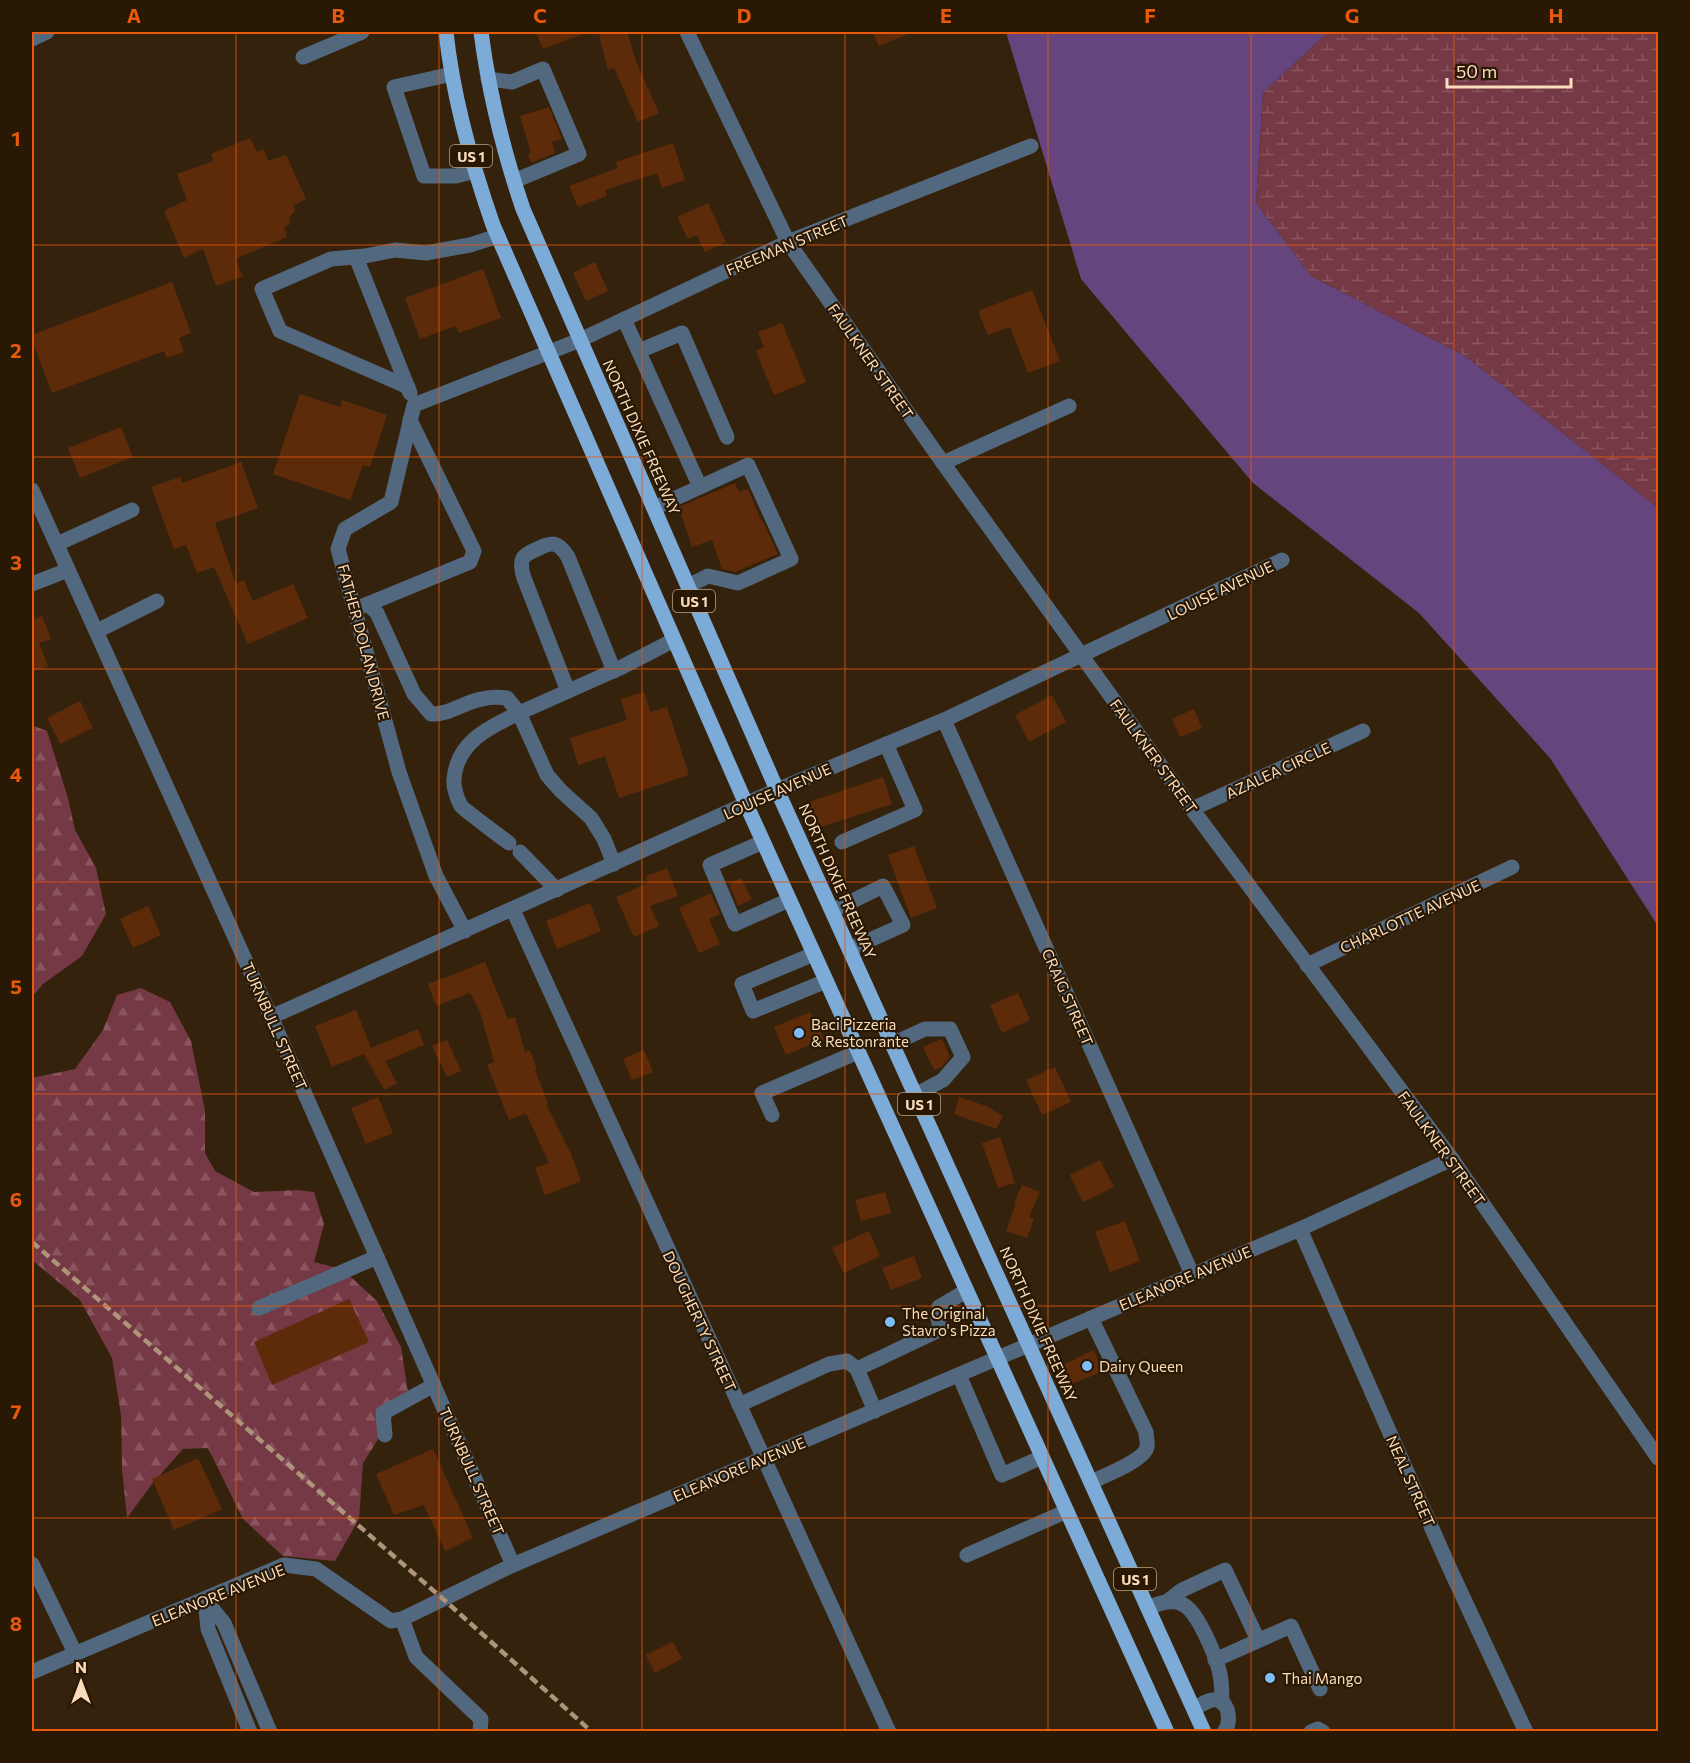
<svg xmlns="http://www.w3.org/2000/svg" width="1690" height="1763" font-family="Commissioner,sans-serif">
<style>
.forest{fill:url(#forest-firs)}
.wetland{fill:url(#wetland-marsh)}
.water{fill:#66457f}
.building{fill:#5e2b0a}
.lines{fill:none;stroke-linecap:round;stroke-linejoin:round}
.minor{stroke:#52687f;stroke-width:15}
.major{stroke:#7dabd8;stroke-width:15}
.rail{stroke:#ae9479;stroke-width:4.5;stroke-dasharray:9 4.5;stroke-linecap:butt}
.grid{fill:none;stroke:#e8590c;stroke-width:1.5;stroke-opacity:0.55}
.poi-dot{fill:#7fbdfa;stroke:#291804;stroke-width:2}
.labels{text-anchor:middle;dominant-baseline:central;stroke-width:4.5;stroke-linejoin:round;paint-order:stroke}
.shield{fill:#291804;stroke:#bca286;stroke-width:1.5}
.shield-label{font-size:14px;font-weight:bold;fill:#fbddbd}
.street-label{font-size:15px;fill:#fbddbd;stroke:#291804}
.poi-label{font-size:15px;fill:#fbddbd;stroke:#291804;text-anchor:start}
.neatline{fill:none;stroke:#e8590c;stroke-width:2}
.grid-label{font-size:20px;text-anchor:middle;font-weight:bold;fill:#e8590c}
</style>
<defs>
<pattern id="forest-firs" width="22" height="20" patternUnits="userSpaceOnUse" patternTransform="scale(1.5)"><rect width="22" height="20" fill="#753945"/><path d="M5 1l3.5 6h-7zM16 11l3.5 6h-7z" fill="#8a555e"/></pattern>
<pattern id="wetland-marsh" width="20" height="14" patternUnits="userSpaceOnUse" patternTransform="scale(1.5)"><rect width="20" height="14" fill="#753945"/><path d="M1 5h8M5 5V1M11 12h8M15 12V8" fill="none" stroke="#8a555e"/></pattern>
</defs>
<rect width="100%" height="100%" fill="#34220d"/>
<g class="forest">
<polygon points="32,725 47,731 68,798 75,830 96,868 106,914 82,956 43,984 32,997"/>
<polygon points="141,988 170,1002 191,1041 205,1111 205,1153 215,1171 254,1192 298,1190 314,1192 324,1224 314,1262 342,1269 377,1301 401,1347 408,1392 363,1463 359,1519 335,1561 283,1556 243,1519 208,1448 183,1449 152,1484 127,1518 122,1469 121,1415 112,1358 80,1300 32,1260 32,1078 75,1069 103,1030 117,995"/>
</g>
<polygon class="wetland" points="1328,32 1658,32 1658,508 1465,356 1311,276 1256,203 1263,93"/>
<polygon class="water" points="1006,32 1328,32 1263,93 1256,203 1311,276 1465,356 1658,508 1658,926 1550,758 1419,613 1253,483 1081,279"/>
<g class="building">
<polygon points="536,32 586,32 586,33 543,49"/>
<polygon points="610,32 627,32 637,64 659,113 638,122 614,68 608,70 599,35"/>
<polygon points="873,32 913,32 879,46"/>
<polygon points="549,107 562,139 552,142 555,153 531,163 528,154 531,153 520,116"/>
<polygon points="250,138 257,152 264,149 268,161 286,155 306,199 294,205 295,211 289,218 291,224 284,227 287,237 235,259 243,276 216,286 203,249 184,258 164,211 187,200 177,174 214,161 211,154"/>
<polygon points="673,143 685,180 662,188 657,173 605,190 607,196 578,207 569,186 618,168 616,162"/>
<polygon points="708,203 726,242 705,252 697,235 688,239 677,217"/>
<polygon points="595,262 608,291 586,301 573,273"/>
<polygon points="483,269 501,318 459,333 456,326 420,339 405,298"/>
<polygon points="172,282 191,333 179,338 184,352 167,358 164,351 52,393 32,340 32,335"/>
<polygon points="1032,290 1060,361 1028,373 1010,327 988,335 978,311"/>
<polygon points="782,323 806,382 774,395 756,351 764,347 758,332"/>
<polygon points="300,394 340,407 342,400 387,415 370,467 363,465 350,500 273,474"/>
<polygon points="121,427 133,457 80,478 68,448"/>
<polygon points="241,462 258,508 215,523 236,584 244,580 253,601 293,584 308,618 248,644 214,567 197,573 186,545 174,549 151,487 180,477 182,483"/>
<polygon points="735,483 739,492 748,489 761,520 762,520 778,554 735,572 722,569 712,540 692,547 679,507"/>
<polygon points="42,616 51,639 39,643 48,666 32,672 32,620"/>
<polygon points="644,692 650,712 667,707 689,775 619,798 605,756 578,765 570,738 627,720 621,699"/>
<polygon points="1052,695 1066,722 1029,742 1015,715"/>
<polygon points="80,701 93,728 60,744 47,718"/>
<polygon points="1194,709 1202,728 1180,737 1172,719"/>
<polygon points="883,777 892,804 818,828 809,802"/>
<polygon points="914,846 937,908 911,918 888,855"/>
<polygon points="667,868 678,896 650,906 659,926 634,937 616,897 648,883 646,876"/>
<polygon points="741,878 752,899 738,906 729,884"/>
<polygon points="711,893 720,914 709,919 720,944 699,953 679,908"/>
<polygon points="590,903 601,931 557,949 546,921"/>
<polygon points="148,906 161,935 133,948 120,919"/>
<polygon points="485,962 508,1019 515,1017 525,1052 530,1050 537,1070 535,1070 548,1103 546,1104 571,1154 581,1181 545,1195 535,1168 549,1163 526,1113 509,1120 487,1065 494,1062 480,1012 470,993 436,1006 428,984"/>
<polygon points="1018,993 1030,1020 1002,1033 990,1005"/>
<polygon points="356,1010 371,1048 418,1029 424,1045 385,1061 397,1083 384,1090 364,1054 332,1067 315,1026"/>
<polygon points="810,1012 824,1039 786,1055 774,1027"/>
<polygon points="942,1039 950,1057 942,1067 934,1070 923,1047"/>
<polygon points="447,1040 461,1071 447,1077 432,1046"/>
<polygon points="644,1050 653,1072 632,1080 623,1059"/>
<polygon points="1055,1067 1071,1102 1042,1115 1026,1080"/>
<polygon points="378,1097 393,1133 366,1144 351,1108"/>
<polygon points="959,1097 986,1106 1003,1116 996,1129 954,1114"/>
<polygon points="1000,1137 1015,1183 998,1188 982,1143"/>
<polygon points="1100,1160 1114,1187 1083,1202 1070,1175"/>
<polygon points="1022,1185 1040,1192 1029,1217 1034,1219 1027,1238 1006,1231 1016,1203 1014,1203"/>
<polygon points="885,1192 891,1213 861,1221 855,1200"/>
<polygon points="1125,1221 1140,1261 1110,1272 1095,1232"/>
<polygon points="869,1231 880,1256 844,1273 832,1248"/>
<polygon points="914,1256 922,1278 891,1290 882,1268"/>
<polygon points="349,1299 369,1342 272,1385 254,1342"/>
<polygon points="1093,1350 1104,1371 1072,1384 1063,1365"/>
<polygon points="433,1449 473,1538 445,1551 424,1505 394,1515 376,1474"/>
<polygon points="198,1458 222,1509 174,1530 152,1479"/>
<polygon points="673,1642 682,1659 655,1673 646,1655"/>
</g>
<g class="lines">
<g class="minor">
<polyline points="687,32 788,242 943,463 1192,809 1452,1159 1658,1458"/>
<polyline points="32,39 47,32"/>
<polyline points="303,57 362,32"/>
<polyline points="452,74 394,87 424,176 456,176 475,171"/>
<polyline points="488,79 512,82 543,69 579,154 514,181"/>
<polyline points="356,257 410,393"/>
<polyline points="624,319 700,487 654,508"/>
<polyline points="639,351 682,333 727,437"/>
<polyline points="408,387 280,331 262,289 331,259 365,256 395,250 426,253 470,245 498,236"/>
<polyline points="943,463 1069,406"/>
<polyline points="32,490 271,1017 513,1565"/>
<polyline points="57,544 132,510"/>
<polyline points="32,584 68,570"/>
<polyline points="688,586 708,576 738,583 791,559 748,465 700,487"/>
<polyline points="368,604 470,562 474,551 410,420"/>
<path d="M355,609L368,604L377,613L414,694L431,714C449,715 464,702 482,699C490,697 499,697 507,698L519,713C489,727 457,742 454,779C453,786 457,799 461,806C466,811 502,838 509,843"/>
<polyline points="97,631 157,601"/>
<path d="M568,691L524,578C522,572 520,564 523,558C526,554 531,552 535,550C552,541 558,541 568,557L614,671"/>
<polyline points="944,720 1192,1274"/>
<polyline points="1192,809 1363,731"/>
<polyline points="763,842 710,865 735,924 789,900"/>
<polyline points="842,842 915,810 886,744"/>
<polyline points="520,852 557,890"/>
<polyline points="614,864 604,839 591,818 561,791 547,775 519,713 620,668 674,640"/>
<polyline points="513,910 889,1732"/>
<polyline points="832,911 883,886 903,925 850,949"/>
<polyline points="465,931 436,876 399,772 338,549 345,529 391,502 414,405 580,340 788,242 1031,146"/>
<polyline points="814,954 742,984 753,1011 826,981"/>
<polyline points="1307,965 1512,867"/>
<polyline points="271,1017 777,790 944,720 1282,560"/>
<polyline points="892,1044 925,1029 950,1029 963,1057 943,1080 915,1095"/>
<polyline points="772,1115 762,1093 858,1052"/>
<polyline points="1300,1229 1449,1567 1526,1732"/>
<polyline points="259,1308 377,1257"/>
<polyline points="857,1369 937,1331 940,1328 938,1318 939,1307 966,1291"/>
<polyline points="959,1375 1002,1475 1042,1457"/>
<polyline points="739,1405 829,1364 847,1361 857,1369 875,1411"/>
<polyline points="385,1435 383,1413 434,1385"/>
<path d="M1091,1482C1103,1476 1144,1461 1147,1447C1148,1442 1146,1437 1146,1432L1091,1318"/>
<polyline points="967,1555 1067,1511"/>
<polyline points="32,1564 75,1653"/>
<polyline points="205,1600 224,1623 270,1732"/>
<polyline points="205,1600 208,1629 250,1732"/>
<polyline points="1168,1601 1182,1590 1225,1570 1258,1640"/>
<path d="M1148,1608C1159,1603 1173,1598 1184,1605C1198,1613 1215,1654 1219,1670C1222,1680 1222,1692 1222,1703"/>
<polyline points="402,1619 416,1657 481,1719 480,1732"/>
<polyline points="1215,1660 1291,1626 1320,1689"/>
<polyline points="32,1672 284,1565 316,1569 391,1621 402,1619 513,1565 1300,1229 1452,1159"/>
<path d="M1194,1709C1201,1705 1210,1698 1218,1700C1230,1703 1231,1724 1224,1732"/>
<polyline points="1311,1732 1318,1729 1323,1732"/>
</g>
<g class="major">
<path d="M446,32C453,98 471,162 493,225L746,804L1167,1732"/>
<path d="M481,32C489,94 503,150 523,209L777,790L1204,1732"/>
</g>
<polyline class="rail" points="32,1242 442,1598 592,1732"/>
</g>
<path class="grid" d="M236,32V1732M439,32V1732M642,32V1732M845,32V1732M1048,32V1732M1251,32V1732M1454,32V1732M32,245H1658M32,457H1658M32,669H1658M32,882H1658M32,1094H1658M32,1306H1658M32,1518H1658"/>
<g class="poi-dot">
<circle cx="799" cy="1033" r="6"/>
<circle cx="890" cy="1322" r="6"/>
<circle cx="1087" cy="1366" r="6"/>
<circle cx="1270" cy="1678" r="6"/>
</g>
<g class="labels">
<g class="shield">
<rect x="450" y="145" width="42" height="22" rx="4.5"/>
<rect x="673" y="590" width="42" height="22" rx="4.5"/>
<rect x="898" y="1093" width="42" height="22" rx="4.5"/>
<rect x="1114" y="1568" width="42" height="22" rx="4.5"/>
</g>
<g class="shield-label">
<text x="471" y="156">US 1</text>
<text x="694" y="601">US 1</text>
<text x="919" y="1104">US 1</text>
<text x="1135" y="1579">US 1</text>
</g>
<g class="street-label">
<text transform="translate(787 245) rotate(-23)">FREEMAN STREET</text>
<text transform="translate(871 361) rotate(55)">FAULKNER STREET</text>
<text transform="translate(642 437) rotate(66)">NORTH DIXIE FREEWAY</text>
<text transform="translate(1220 590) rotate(-26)">LOUISE AVENUE</text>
<text transform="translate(364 642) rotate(75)">FATHER DOLAN DRIVE</text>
<text transform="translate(1154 756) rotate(54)">FAULKNER STREET</text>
<text transform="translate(1278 770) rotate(-25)">AZALEA CIRCLE</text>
<text transform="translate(777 791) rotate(-24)">LOUISE AVENUE</text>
<text transform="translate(838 881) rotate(66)">NORTH DIXIE FREEWAY</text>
<text transform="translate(1410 916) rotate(-25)">CHARLOTTE AVENUE</text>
<text transform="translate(1068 997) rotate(66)">CRAIG STREET</text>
<text transform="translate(275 1026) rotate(66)">TURNBULL STREET</text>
<text transform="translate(1442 1148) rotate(54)">FAULKNER STREET</text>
<text transform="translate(1185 1278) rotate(-23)">ELEANORE AVENUE</text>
<text transform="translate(700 1321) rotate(65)">DOUGHERTY STREET</text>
<text transform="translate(1039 1324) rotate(66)">NORTH DIXIE FREEWAY</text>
<text transform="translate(739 1469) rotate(-23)">ELEANORE AVENUE</text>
<text transform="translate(472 1471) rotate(66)">TURNBULL STREET</text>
<text transform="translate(1411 1481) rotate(66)">NEAL STREET</text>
<text transform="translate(218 1595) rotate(-22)">ELEANORE AVENUE</text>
</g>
<g class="poi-label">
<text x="811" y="1024">Baci Pizzeria<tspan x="811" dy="17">&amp; Restonrante</tspan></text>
<text x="902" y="1313">The Original<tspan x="902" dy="17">Stavro's Pizza</tspan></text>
<text x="1099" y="1366">Dairy Queen</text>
<text x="1282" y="1678">Thai Mango</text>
</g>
</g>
<rect width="1690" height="1763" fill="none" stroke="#291804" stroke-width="66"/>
<g transform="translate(81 1682)" stroke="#291804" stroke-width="4.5" paint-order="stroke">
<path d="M0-4.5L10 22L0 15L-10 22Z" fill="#fbddbd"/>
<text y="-9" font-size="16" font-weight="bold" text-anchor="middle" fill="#fbddbd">N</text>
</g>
<path d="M1447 78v9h124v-9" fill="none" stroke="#fbddbd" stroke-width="3"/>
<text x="1456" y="78" font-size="18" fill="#fbddbd" stroke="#291804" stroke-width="4.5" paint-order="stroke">50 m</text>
<rect x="33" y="33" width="1624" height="1697" class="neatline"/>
<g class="grid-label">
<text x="134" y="23">A</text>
<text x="338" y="23">B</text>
<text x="540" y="23">C</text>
<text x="744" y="23">D</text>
<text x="946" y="23">E</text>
<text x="1150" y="23">F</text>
<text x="1352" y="23">G</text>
<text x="1556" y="23">H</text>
<text x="16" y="146">1</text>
<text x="16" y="358">2</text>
<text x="16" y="570">3</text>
<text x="16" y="782">4</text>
<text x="16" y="994">5</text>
<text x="16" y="1207">6</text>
<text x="16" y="1419">7</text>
<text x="16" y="1631">8</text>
</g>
</svg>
